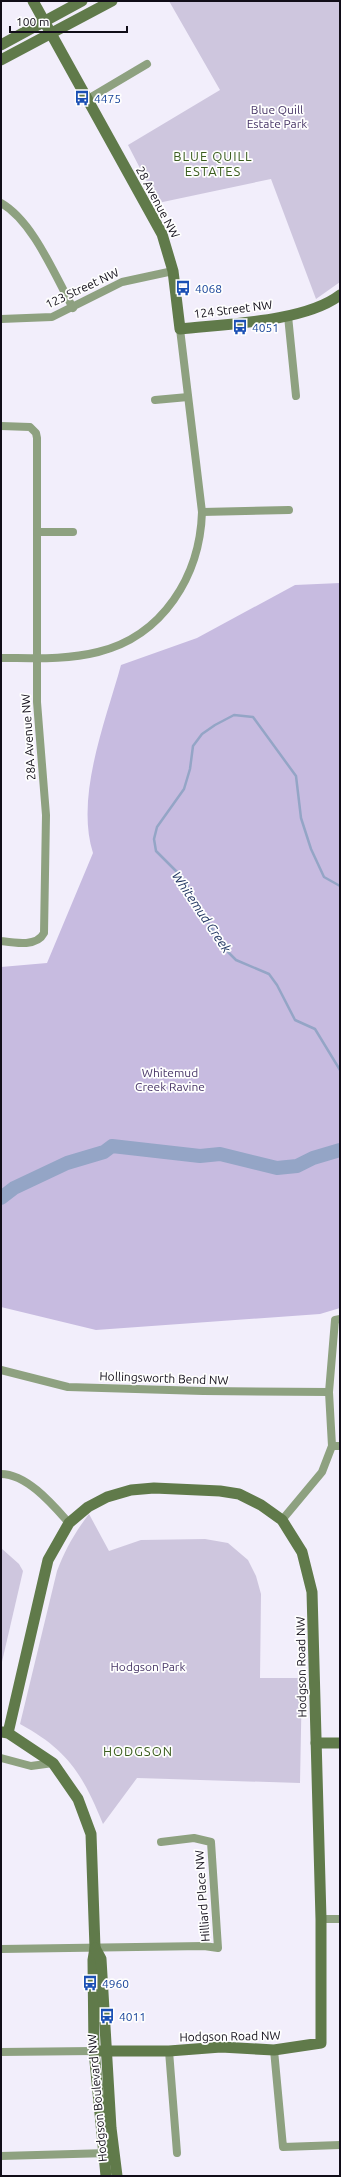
<svg xmlns="http://www.w3.org/2000/svg" width="341" height="2177" font-family="Ubuntu,sans-serif">
<style>
.green{fill:#cec6de}
.forest{fill:#c7bbe0}
.lines{fill:none;stroke-linecap:round;stroke-linejoin:round}
.stream{stroke:#94a5c6;stroke-width:2.5}
.river{stroke:#94a5c6;stroke-width:14}
.street{stroke:#8ea180;stroke-width:8}
.secondary{stroke:#607a4a;stroke-width:11}
.labels{text-anchor:middle;dominant-baseline:central;stroke-width:3.5;stroke-linejoin:round;paint-order:stroke}
.transit-label{font-size:12px;fill:#164399;stroke:#fefefe;text-anchor:start}
.park-label{font-size:12px;fill:#483667;stroke:#fefefe}
.street-label{font-size:12px;fill:#110d18;stroke:#fefefe}
.neighbourhood-label{font-size:13px;letter-spacing:1px;fill:#3a5d1e;stroke:#fefefe}
.water-label{font-size:13px;font-style:italic;fill:#203561;stroke:#fefefe}
</style>
<rect width="100%" height="100%" fill="#f2eefb"/>
<g class="green">
<polygon points="169,1 340,1 340,282 316,299 271,179 158,203 128,145 220,90"/>
<path d="M89,1514L109,1551L141,1540L205,1539L228,1543L248,1560L256,1576L261,1594L260,1678H302L300,1783L137,1778L103,1824C83,1775 68,1750 20,1724L57,1571C65,1550 75,1532 89,1514Z"/>
<polygon points="1,1548 19,1564 23,1571 1,1666"/>
</g>
<path class="forest" d="M340,583V1308L320,1314L96,1330L1,1307V967L47,963L93,853C75,796 106,720 121,665L197,638L295,585Z"/>
<g class="lines">
<polyline class="stream" points="340,886 324,877 311,849 301,818 296,776 253,717 234,715 215,725 202,734 193,746 190,769 184,789 157,827 154,839 156,851 182,877 222,946 236,960 269,974 277,985 295,1020 315,1029 340,1070"/>
<polyline class="river" points="1,1198 14,1188 67,1163 104,1152 112,1146 200,1156 220,1154 277,1168 297,1166 313,1158 340,1150"/>
<g class="street">
<polyline points="88,99 147,64"/>
<path d="M1,203C33,221 55,276 73,308"/>
<polyline points="288,316 296,396"/>
<polyline points="1,319 52,317 122,282 173,271"/>
<polyline points="155,400 188,397"/>
<path d="M1,426L30,427L36,433L37,438V702L46,815L44,933C37,947 15,943 1,941"/>
<polyline points="202,512 289,510"/>
<polyline points="37,532 73,532"/>
<path d="M1,658C33,658 66,660 98,652C163,636 200,576 202,512L180,329"/>
<polyline points="1,1370 68,1387 203,1391 329,1392"/>
<polyline points="332,1446 340,1446"/>
<path d="M1,1474C27,1474 53,1505 69,1523"/>
<polyline points="282,1520 322,1472 332,1446 329,1392 335,1320 340,1319"/>
<polyline points="1,1758 31,1766 53,1763"/>
<polyline points="321,1919 340,1919"/>
<polyline points="1,1949 204,1946 218,1948 211,1842 194,1838 161,1842"/>
<polyline points="274,2050 283,2147 340,2145"/>
<polyline points="169,2051 177,2153"/>
<polyline points="1,2052 94,2051"/>
<polyline points="1,2156 109,2153"/>
</g>
<g class="secondary">
<path d="M33,1L162,234L173,271L180,329C225,324 305,322 340,295"/>
<polyline points="1,45 82,1"/>
<polyline points="1,60 112,1"/>
<polyline points="2,1732 8,1733 53,1763 78,1799 91,1834 95,1948 93,1960 94,2051 106,2176"/>
<polyline points="8,1733 48,1560 69,1523 88,1507 107,1497 131,1490 154,1488 220,1491 239,1494 261,1505 282,1520 302,1552 312,1592 321,1919 321,2043 274,2050 221,2047 169,2051 94,2051"/>
<polyline points="316,1743 340,1743"/>
<polyline points="95,1948 101,1959 111,2128 117,2176"/>
</g>
</g>
<defs>
<g id="bus-bare" transform="scale(1.2)"><path d="M-5-6H5V4H4V6H2V4H-2V6H-4V4H-5ZM-3.5-4V0h7V-4ZM-3.5 1.2v1.5H-2V1.2ZM2 1.2v1.5H3.5V1.2Z" fill="#1a4fb4" stroke="#fefefe" stroke-width="2.5" paint-order="stroke"/></g>
</defs>
<g fill-rule="evenodd">
<use href="#bus-bare" x="82" y="98"/>
<use href="#bus-bare" x="183" y="288"/>
<use href="#bus-bare" x="240" y="327"/>
<use href="#bus-bare" x="90" y="1983"/>
<use href="#bus-bare" x="107" y="2016"/>
</g>
<g class="labels">
<g class="transit-label">
<text x="94" y="98">4475</text>
<text x="195" y="288">4068</text>
<text x="252" y="327">4051</text>
<text x="102" y="1983">4960</text>
<text x="119" y="2016">4011</text>
</g>
<g class="park-label">
<text x="277" y="109">Blue Quill<tspan x="277" dy="14">Estate Park</tspan></text>
<text x="170" y="1072">Whitemud<tspan x="170" dy="14">Creek Ravine</tspan></text>
<text x="148" y="1666">Hodgson Park</text>
</g>
<g class="street-label">
<text transform="translate(158 202) rotate(62)">28 Avenue NW</text>
<text transform="translate(82 288) rotate(-25)">123 Street NW</text>
<text transform="translate(233 309) rotate(-7)">124 Street NW</text>
<text transform="translate(28 737) rotate(-94)">28A Avenue NW</text>
<text transform="translate(164 1378) rotate(2)">Hollingsworth Bend NW</text>
<text transform="translate(301 1667) rotate(-91)">Hodgson Road NW</text>
<text transform="translate(202 1896) rotate(-94)">Hilliard Place NW</text>
<text transform="translate(230 2036) rotate(-1)">Hodgson Road NW</text>
<text transform="translate(97 2098) rotate(-95)">Hodgson Boulevard NW</text>
</g>
<g class="neighbourhood-label">
<text x="213" y="156">BLUE QUILL<tspan x="213" dy="15">ESTATES</tspan></text>
<text x="138" y="1751">HODGSON</text>
</g>
<g class="water-label">
<text transform="translate(202 912) rotate(56)">Whitemud Creek</text>
</g>
</g>
<rect width="341" height="2177" fill="none" stroke="#110d18" stroke-width="4"/>
<path d="M10 26v6h117v-6" fill="none" stroke="#110d18" stroke-width="2"/>
<text x="16" y="26" font-size="12" fill="#110d18" stroke="#fefefe" stroke-width="3" paint-order="stroke">100 m</text>
</svg>
